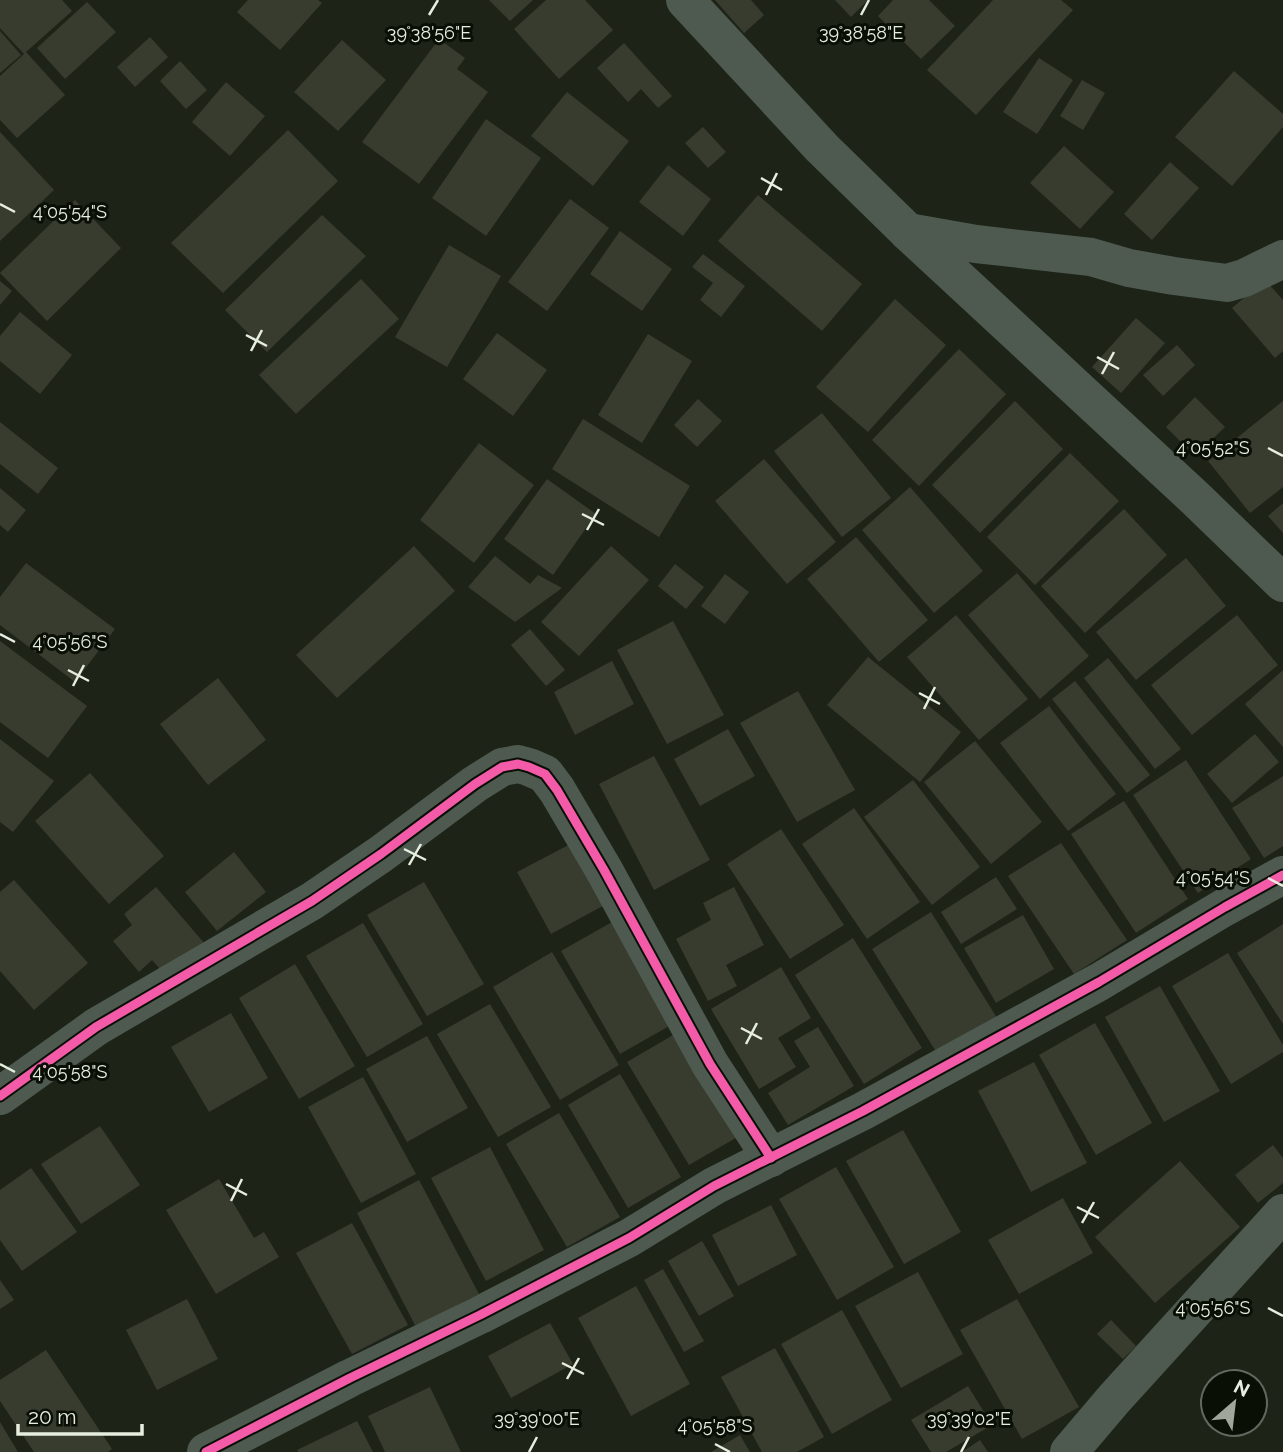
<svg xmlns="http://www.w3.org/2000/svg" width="1283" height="1452" font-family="Raleway,sans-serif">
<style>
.building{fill:#383c2e}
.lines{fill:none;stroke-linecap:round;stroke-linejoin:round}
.minor{stroke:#4e5a50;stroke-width:38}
.cycleway-casing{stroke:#0a0f06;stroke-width:13}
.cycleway{stroke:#f35aa7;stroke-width:9}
.ticks{fill:none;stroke:#e6eee0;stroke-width:2.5}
.ticks-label{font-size:18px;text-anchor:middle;fill:#e6eee0;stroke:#0a0f06;stroke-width:6;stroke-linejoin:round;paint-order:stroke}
</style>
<rect width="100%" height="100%" fill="#1d2317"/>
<g class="building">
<polygon points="0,0 62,0 72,11 26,52 65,95 17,138 0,120 0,76 24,54 0,28"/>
<polygon points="248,0 318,0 322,3 280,50 237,12"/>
<polygon points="489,0 533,0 510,21"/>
<polygon points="546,0 585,0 613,30 559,79 514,29"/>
<polygon points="715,0 751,0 764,15 744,33"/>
<polygon points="835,0 868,0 851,17"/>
<polygon points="893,0 929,0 955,26 921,59 878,16"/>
<polygon points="993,0 1061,0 1073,10 976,115 927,70"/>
<polygon points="87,2 116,32 65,79 37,48"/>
<polygon points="0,31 21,55 0,73"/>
<polygon points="150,37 168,57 135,87 117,67"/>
<polygon points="439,39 465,58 457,69 488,92 419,184 362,142"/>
<polygon points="342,40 386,80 338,131 294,92"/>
<polygon points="624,43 672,96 658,108 641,89 628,102 597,68"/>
<polygon points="1039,58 1073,80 1037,134 1003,112"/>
<polygon points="180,61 207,90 186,109 160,81"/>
<polygon points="1234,71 1283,114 1283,127 1232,186 1175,137"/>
<polygon points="1082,80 1105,93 1083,130 1060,116"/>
<polygon points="226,82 265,116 230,156 192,122"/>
<polygon points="567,92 629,141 593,186 531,136"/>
<polygon points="486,119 541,158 486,236 432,198"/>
<polygon points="703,127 726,152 708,168 685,143"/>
<polygon points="288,130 338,181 223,293 171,243"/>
<polygon points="0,132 54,190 0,241"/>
<polygon points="1064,146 1114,192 1080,229 1030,183"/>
<polygon points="1170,162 1199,188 1152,240 1124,214"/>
<polygon points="668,165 711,199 683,236 639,202"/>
<polygon points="758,195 862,284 822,331 718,241"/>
<polygon points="570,199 609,228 547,311 508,282"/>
<polygon points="75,200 121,248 47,321 0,273"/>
<polygon points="322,215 366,256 267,352 225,310"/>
<polygon points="620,231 672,269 642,311 590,274"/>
<polygon points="449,245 501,276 447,367 395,337"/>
<polygon points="703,254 745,286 721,317 700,300 713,283 692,267"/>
<polygon points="361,279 399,319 296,414 259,375"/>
<polygon points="1265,280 1283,300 1283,351 1275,358 1232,308"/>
<polygon points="0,281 12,291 0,305"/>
<polygon points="895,299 946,345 868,432 816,387"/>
<polygon points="20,312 72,355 40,394 0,361 0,336"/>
<polygon points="1136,318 1165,343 1121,393 1092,367"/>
<polygon points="497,333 547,370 513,416 463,379"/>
<polygon points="648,334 692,361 642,443 598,415"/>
<polygon points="1177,345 1195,365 1163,396 1143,375"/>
<polygon points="959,349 1006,394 919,486 872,440"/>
<polygon points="1195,397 1225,427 1195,456 1166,427"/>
<polygon points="698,399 722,421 697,447 674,425"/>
<polygon points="1015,401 1063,449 980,533 932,485"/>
<polygon points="1283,401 1283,487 1250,513 1208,461"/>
<polygon points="822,413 891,498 842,537 774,451"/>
<polygon points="583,419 690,486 659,537 552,469"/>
<polygon points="0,422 58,468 38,494 0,464"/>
<polygon points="479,443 534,485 474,563 420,520"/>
<polygon points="1070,453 1119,501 1035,585 987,537"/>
<polygon points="764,459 836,542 787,584 715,501"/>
<polygon points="547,479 596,514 553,575 504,539"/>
<polygon points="910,487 983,571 934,613 862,530"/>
<polygon points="0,488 26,510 8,532 0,525"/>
<polygon points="1283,503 1283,533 1268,516"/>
<polygon points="1124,509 1167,555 1085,633 1041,586"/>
<polygon points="856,537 928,620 879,662 807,579"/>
<polygon points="414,546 455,591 337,698 296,655"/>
<polygon points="611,546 649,580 579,656 541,622"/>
<polygon points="495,556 530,584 538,575 562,588 515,622 468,587"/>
<polygon points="1186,558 1226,606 1136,680 1096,632"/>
<polygon points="26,563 115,629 75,682 0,625 0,597"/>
<polygon points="675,564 704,587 686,609 658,586"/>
<polygon points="1017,573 1089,656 1040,699 968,615"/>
<polygon points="725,574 749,592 725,624 701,606"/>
<polygon points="956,615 1028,699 979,740 907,657"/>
<polygon points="1237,615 1278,665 1192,735 1151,685"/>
<polygon points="673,621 724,715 667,744 617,650"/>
<polygon points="530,629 565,670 546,686 511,645"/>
<polygon points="0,641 87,706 48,758 0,722"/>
<polygon points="868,657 961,732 920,782 827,705"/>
<polygon points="1108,658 1181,749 1155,769 1084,678"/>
<polygon points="612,661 634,704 575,735 554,692"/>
<polygon points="1283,670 1283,747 1245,704"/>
<polygon points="218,678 266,740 208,785 160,724"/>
<polygon points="1075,681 1150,775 1127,793 1052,699"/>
<polygon points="798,691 855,790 797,822 740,723"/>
<polygon points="1049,706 1116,794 1068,831 1000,743"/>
<polygon points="728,729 755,776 700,806 674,759"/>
<polygon points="1255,734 1279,762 1232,803 1207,774"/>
<polygon points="0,739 54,781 13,832 0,822"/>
<polygon points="975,741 1042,822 991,864 924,782"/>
<polygon points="654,756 710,860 654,890 599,784"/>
<polygon points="1186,760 1251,859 1198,893 1133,795"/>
<polygon points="90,773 164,856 109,904 35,821"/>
<polygon points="1283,776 1283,846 1264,858 1232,808"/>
<polygon points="913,780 980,867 932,905 864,817"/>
<polygon points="1124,801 1188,899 1136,933 1071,834"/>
<polygon points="854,808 920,902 867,939 802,844"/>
<polygon points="781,829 844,925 790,959 727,864"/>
<polygon points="578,840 612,901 551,934 517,872"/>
<polygon points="1061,843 1127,940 1074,974 1008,876"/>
<polygon points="234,852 266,892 217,931 185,892"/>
<polygon points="996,877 1017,909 961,944 941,912"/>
<polygon points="14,880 88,963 34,1010 0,971 0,892"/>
<polygon points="424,882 484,984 427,1016 367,915"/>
<polygon points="156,887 205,944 167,977 152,960 139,972 113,941 132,925 124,914"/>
<polygon points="734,887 764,945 726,965 737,986 708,1001 676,939 711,920 703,903"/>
<polygon points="931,912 999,1021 940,1058 872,949"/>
<polygon points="1023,915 1054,969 996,1003 964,948"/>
<polygon points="619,918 678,1021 620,1054 561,951"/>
<polygon points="363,923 423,1024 367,1057 306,956"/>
<polygon points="1283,924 1283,1024 1237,953"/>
<polygon points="853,938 922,1048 864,1084 795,975"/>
<polygon points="552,952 619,1065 560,1100 493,987"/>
<polygon points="1228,953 1283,1045 1283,1052 1231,1084 1172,986"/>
<polygon points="295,964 355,1066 299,1099 239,998"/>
<polygon points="781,967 811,1018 778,1038 796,1067 759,1089 711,1009"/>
<polygon points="1160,986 1220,1091 1164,1122 1105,1017"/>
<polygon points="490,1004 551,1107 498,1137 437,1034"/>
<polygon points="231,1013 268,1078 209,1112 171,1047"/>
<polygon points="1095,1023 1152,1123 1096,1155 1039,1055"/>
<polygon points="818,1027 854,1086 788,1125 768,1093 810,1067 794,1041"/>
<polygon points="680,1031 741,1135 689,1165 627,1062"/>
<polygon points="427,1036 468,1108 407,1142 366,1069"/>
<polygon points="1034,1062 1087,1163 1031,1192 978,1091"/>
<polygon points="620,1074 681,1177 628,1208 568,1105"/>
<polygon points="363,1077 416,1174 361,1203 308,1107"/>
<polygon points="559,1113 620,1217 567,1247 506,1144"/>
<polygon points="100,1126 140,1185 81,1224 41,1164"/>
<polygon points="903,1130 961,1232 904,1264 846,1161"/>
<polygon points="1273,1145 1283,1158 1283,1183 1258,1203 1235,1175"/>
<polygon points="490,1147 544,1250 486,1281 431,1178"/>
<polygon points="1180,1161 1240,1227 1155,1303 1095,1237"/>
<polygon points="836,1167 894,1267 837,1300 779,1199"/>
<polygon points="31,1168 77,1232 22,1271 0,1240 0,1190"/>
<polygon points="219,1179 254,1238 264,1232 279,1257 216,1294 166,1210"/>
<polygon points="419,1180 479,1294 416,1327 357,1213"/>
<polygon points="1063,1198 1093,1253 1019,1294 988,1240"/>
<polygon points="771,1205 797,1255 738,1286 712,1235"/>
<polygon points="352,1223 408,1325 352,1354 296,1253"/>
<polygon points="702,1241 734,1296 699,1316 668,1261"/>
<polygon points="663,1269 704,1341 684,1352 644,1280"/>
<polygon points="918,1272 963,1354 901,1388 855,1306"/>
<polygon points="0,1280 14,1300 0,1309"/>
<polygon points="636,1286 690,1384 631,1416 578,1318"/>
<polygon points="187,1299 218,1359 157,1390 126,1330"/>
<polygon points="1017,1299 1079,1407 1022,1439 960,1330"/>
<polygon points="842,1310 892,1400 832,1434 781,1344"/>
<polygon points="1111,1320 1136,1346 1123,1359 1097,1334"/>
<polygon points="550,1323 573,1364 511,1398 488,1356"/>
<polygon points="775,1348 824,1437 797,1452 762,1452 721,1377"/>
<polygon points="46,1350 112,1449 108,1452 34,1452 0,1401 0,1380"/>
<polygon points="968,1386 992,1425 946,1452 931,1452 911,1420"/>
<polygon points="430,1387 461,1452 385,1452 368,1416"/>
<polygon points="357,1421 373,1452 298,1452 297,1450"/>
<polygon points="0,1422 18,1452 0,1452"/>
<polygon points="740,1435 750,1452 711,1452"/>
<polygon points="980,1440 988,1452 962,1452"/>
</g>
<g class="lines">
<g class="minor">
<polyline points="685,0 822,148 908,232 1195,498 1283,583"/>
<polyline points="908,232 976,244 1091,257 1129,268 1174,276 1227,283 1244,278 1283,259"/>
<polyline points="0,1096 96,1027 312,901 381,854 475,784 502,767 518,764 529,767 545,774 557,790 604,870 710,1064 771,1158"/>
<polyline points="206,1452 350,1378 480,1315 629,1238 714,1186 863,1111 1099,982 1225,907 1283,875"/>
<polyline points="1069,1452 1114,1399 1283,1213"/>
</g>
<g class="cycleway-casing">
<g id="cycleway">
<polyline points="0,1096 96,1027 312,901 381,854 475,784 502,767 518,764 529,767 545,774 557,790 604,870 710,1064 771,1158"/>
<polyline points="206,1452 350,1378 480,1315 629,1238 714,1186 863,1111 1099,982 1225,907 1283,875"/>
</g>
</g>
<use href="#cycleway" class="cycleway"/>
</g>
<path class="ticks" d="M429,15L438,0M861,15L869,0M761,178L782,190M766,195L777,173M0,204L15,212M246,335L267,346M251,351L262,330M1097,357L1119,369M1102,374L1114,352M1268,448L1283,456M582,514L604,525M587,530L599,509M0,634L15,642M68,670L89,681M73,686L84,665M919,693L940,704M924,709L935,687M404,849L426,860M409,865L421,844M1268,878L1283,886M741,1028L762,1039M746,1044L757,1023M0,1064L15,1072M226,1184L247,1195M231,1201L242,1179M1077,1207L1099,1218M1082,1223L1094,1202M1268,1308L1283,1316M562,1363L584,1374M567,1379L579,1358M715,1444L730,1452M529,1452L537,1437M961,1452L969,1437"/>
<g class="ticks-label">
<text x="429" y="39">39°38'56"E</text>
<text x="861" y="39">39°38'58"E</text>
<text x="70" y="218">4°05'54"S</text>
<text x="1213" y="454">4°05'52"S</text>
<text x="70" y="648">4°05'56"S</text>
<text x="1213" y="884">4°05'54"S</text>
<text x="70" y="1078">4°05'58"S</text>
<text x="1213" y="1314">4°05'56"S</text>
<text x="537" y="1425">39°39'00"E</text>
<text x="969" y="1425">39°39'02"E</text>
<text x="715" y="1432">4°05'58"S</text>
</g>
<g transform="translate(1234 1403) rotate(28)"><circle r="33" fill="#0a0f06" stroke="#62685d" stroke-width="2"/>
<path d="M0-5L12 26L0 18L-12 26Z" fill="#a0a79a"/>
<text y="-10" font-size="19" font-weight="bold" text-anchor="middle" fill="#e6eee0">N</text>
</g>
<path d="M18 1424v10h124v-10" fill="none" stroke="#e6eee0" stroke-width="3.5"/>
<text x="28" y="1424" font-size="21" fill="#e6eee0" stroke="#0a0f06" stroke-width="5" paint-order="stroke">20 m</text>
</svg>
